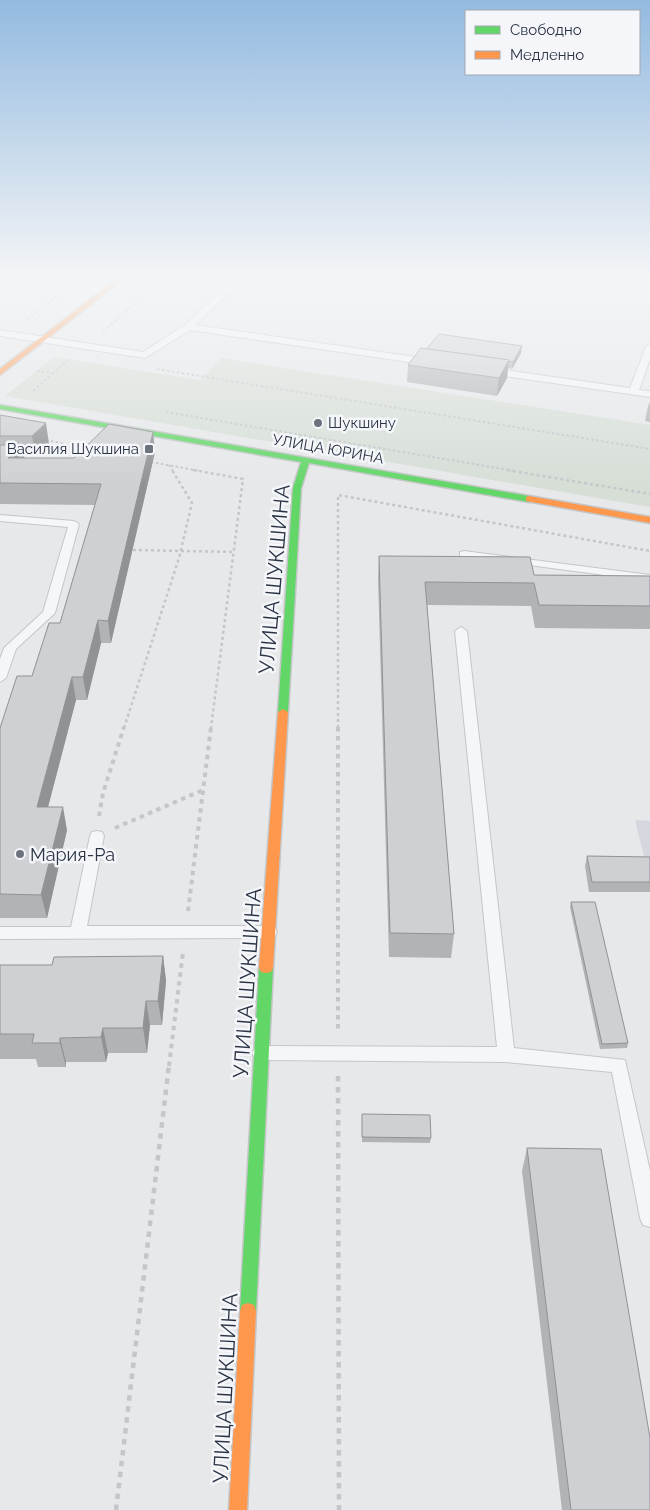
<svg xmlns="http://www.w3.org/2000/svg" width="650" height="1510" font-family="Raleway,sans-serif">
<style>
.built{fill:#d4d7dd}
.green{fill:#d6ded6}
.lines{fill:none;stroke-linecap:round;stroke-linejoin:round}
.lane-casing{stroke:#c4c6c8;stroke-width:2}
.fast-casing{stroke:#c4c6c8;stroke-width:3}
.slow-casing{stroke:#c4c6c8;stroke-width:3}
.path-far3{stroke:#c5c6ca;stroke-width:2;stroke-dasharray:2.5 2.5;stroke-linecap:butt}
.path-far2{stroke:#c5c6ca;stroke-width:2.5;stroke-dasharray:3 3;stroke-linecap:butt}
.path-far1{stroke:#c5c6ca;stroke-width:4;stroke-dasharray:4.5 4.5;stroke-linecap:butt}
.path{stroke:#c5c6ca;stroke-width:4.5;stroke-dasharray:5.5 5.5;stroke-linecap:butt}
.lane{fill:#f5f6f7;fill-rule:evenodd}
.fast{fill:#63d668;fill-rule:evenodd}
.slow{fill:#ff974d;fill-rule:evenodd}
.wall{fill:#b1b3b5}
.shaded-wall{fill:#909294}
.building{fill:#ced0d3;stroke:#909294}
.poi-dot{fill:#6c737f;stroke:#f4f6f9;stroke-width:2}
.labels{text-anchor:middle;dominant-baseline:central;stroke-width:5;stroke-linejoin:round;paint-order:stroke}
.far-poi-label{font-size:15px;fill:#2b3445;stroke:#f4f6f9;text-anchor:start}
.far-street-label{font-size:15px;fill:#2b3445;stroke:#f4f6f9}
.poi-label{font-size:18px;fill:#2b3445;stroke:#f4f6f9;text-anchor:start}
.near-street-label{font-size:21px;fill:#2b3445;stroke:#f4f6f9}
</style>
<rect width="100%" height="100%" fill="#e6e8ea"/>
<polygon class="built" points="635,820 650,821 650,881"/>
<polygon class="green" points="54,357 200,380 221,358 650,425 650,507 5,396"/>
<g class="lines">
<g class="lane-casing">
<g id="lane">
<polygon points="11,275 20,275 0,288 0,282"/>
<polygon points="239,275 247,275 195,325 429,359 433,362 429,365 190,330 145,358 0,336 0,330 143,352 185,325"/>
<polygon points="435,275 446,275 442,277"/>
<polygon points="627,275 650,275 650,279"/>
<polygon points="650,344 650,359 639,390 650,391 650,397 490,374 486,371 490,368 630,388 646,347"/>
<polygon points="0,515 74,521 79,524 55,613 16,649 6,678 0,682 0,659 4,648 43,612 68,527 0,521"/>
<polygon points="464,551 650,575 650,581 460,556 460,552"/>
<polygon points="461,627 467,631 514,1048 625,1060 650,1171 650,1227 643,1225 640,1218 612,1072 506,1062 261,1060 255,1058 252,1053 255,1048 261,1046 497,1047 455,631"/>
<polygon points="97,831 102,832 104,836 87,926 269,926 275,928 277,932 275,936 269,938 0,939 0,927 71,927 90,836 92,832"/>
</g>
</g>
<g class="fast-casing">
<g id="fast">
<polygon points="0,405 529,496 533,499 529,502 309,463 301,488 288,712 283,715 278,712 293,488 301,462 0,409"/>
<polygon points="266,963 271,964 273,968 256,1311 254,1317 248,1319 242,1317 240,1311 259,968 261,964"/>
</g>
</g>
<g class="slow-casing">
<g id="slow">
<polygon points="122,275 129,275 0,375 0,369"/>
<polygon points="529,496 650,517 650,523 526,501 526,497"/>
<polygon points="283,709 288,712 273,968 271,972 266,973 261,972 259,968 278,712"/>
<polygon points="248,1303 254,1305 256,1311 247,1510 229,1510 240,1311 242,1305"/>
</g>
</g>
<g class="path-far3">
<polyline points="27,319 86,275"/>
<polyline points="103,331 170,275"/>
<polyline points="157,369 650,449"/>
<polyline points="37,371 53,373"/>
<polyline points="33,391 68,360"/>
<polyline points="166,412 515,471"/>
<polyline points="46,440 89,449"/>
<polyline points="151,462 200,471"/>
<polyline points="169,465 173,471"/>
</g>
<g class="path-far2">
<polyline points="193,470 243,479 211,728"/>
<polyline points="507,470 650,494"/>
<polyline points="133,550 234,552"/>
<polyline points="124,728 179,558 192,503 172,470"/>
<polyline points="338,728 338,495 650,551"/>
</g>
<g class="path-far1">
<polyline points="338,727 338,1032"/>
<polyline points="99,816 103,793 124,727"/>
<polyline points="115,828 203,790"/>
<polyline points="188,911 211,727"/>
<polyline points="169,1066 183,952"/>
</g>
<g class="path">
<polyline points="338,1076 339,1510"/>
<polyline points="116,1510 169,1065"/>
</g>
<use href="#lane" class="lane"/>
<use href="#fast" class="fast"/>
<use href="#slow" class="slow"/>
</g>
<g class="wall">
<polygon points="427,349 521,353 512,369 508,368 507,378 497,396 407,382 408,365"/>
<polygon points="650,401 650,422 645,421 648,406"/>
<polygon points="0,415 49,444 36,456 24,456 24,458 74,458 153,432 155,452 111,643 101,643 87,700 76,700 48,807 67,830 47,918 0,918 0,728 32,676 60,623 95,505 0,504"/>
<polygon points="379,556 534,575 650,576 650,629 535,628 531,606 427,605 454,934 451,958 389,957 378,578"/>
<polygon points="587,856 650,857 650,892 589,892 585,866"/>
<polygon points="571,902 628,1043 627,1048 600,1049 570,907"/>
<polygon points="163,956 166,981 162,1025 150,1025 147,1053 108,1053 106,1062 66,1062 66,1067 38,1067 36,1059 0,1059 0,965 52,965"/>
<polygon points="362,1114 431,1138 430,1143 362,1142"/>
<polygon points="527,1148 650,1510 562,1510 522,1171"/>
</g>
<g class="shaded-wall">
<polygon points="522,346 521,353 512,369 513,362"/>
<polygon points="509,360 507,378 497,396 499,378"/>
<polygon points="46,423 49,444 36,456 32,436"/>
<polygon points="153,432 155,452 111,643 108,621"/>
<polygon points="22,445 26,466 8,458"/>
<polygon points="98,620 101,643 87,700 83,677"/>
<polygon points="72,677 76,700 42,830 37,807"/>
<polygon points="63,807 67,830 47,918 41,895"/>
<polygon points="163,956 166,981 162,1025 158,1001"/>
<polygon points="146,1001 150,1025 147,1053 143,1028"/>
<polygon points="103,1028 108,1053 106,1062 101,1037"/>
<polygon points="60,1038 66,1062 66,1067 60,1043"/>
</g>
<g class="building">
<polygon points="439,334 522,346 513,362 508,361 509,360 427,349"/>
<polygon points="421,348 509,360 499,378 408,365"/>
<polygon points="0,415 46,423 32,436 0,436"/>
<polygon points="109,424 153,432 108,621 98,620 83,677 72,677 37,807 63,807 41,895 0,894 0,728 17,676 32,676 49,623 60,623 101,484 0,483 0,445 22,445 8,458 74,458"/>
<polygon points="379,556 530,557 534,575 650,576 650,606 539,605 534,583 425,582 454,934 390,933"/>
<polygon points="587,856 650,857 650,882 592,882"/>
<polygon points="571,902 595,902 628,1043 602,1044"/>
<polygon points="163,956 158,1001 146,1001 143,1028 103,1028 101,1037 60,1038 60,1043 32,1043 34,1034 0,1034 0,965 52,965 54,957"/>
<polygon points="362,1114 430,1115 431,1138 362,1137"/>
<polygon points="527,1148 601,1149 650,1438 650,1510 571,1510"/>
</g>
<linearGradient id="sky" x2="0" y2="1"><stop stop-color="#93bae0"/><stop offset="0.57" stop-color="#f4f5f6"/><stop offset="1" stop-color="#f4f5f6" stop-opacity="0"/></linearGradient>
<rect width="650" height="486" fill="url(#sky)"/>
<g class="poi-dot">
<circle cx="318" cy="423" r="5"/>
<rect x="144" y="444" width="10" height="10" rx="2.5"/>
<circle cx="20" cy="854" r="5"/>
</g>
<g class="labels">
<g class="far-poi-label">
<text x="328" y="423">Шукшину</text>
<text x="139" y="449" text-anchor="end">Василия Шукшина</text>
</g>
<g class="far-street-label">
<text transform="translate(328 449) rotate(10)">УЛИЦА ЮРИНА</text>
</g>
<g class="poi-label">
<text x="30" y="854">Мария-Ра</text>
</g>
<g class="near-street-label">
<text transform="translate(274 579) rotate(-85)">УЛИЦА ШУКШИНА</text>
<text transform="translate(247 983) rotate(-86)">УЛИЦА ШУКШИНА</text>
<text transform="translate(225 1388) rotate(-87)">УЛИЦА ШУКШИНА</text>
</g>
</g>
<rect x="465" y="10" width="175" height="65" fill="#f4f6f9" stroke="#a4a8b1"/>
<rect x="475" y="26" width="25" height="8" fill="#63d668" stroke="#a4a8b1"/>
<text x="510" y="35" font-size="15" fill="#2b3445">Свободно</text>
<rect x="475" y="51" width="25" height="8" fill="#ff974d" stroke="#a4a8b1"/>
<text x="510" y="60" font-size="15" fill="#2b3445">Медленно</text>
</svg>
